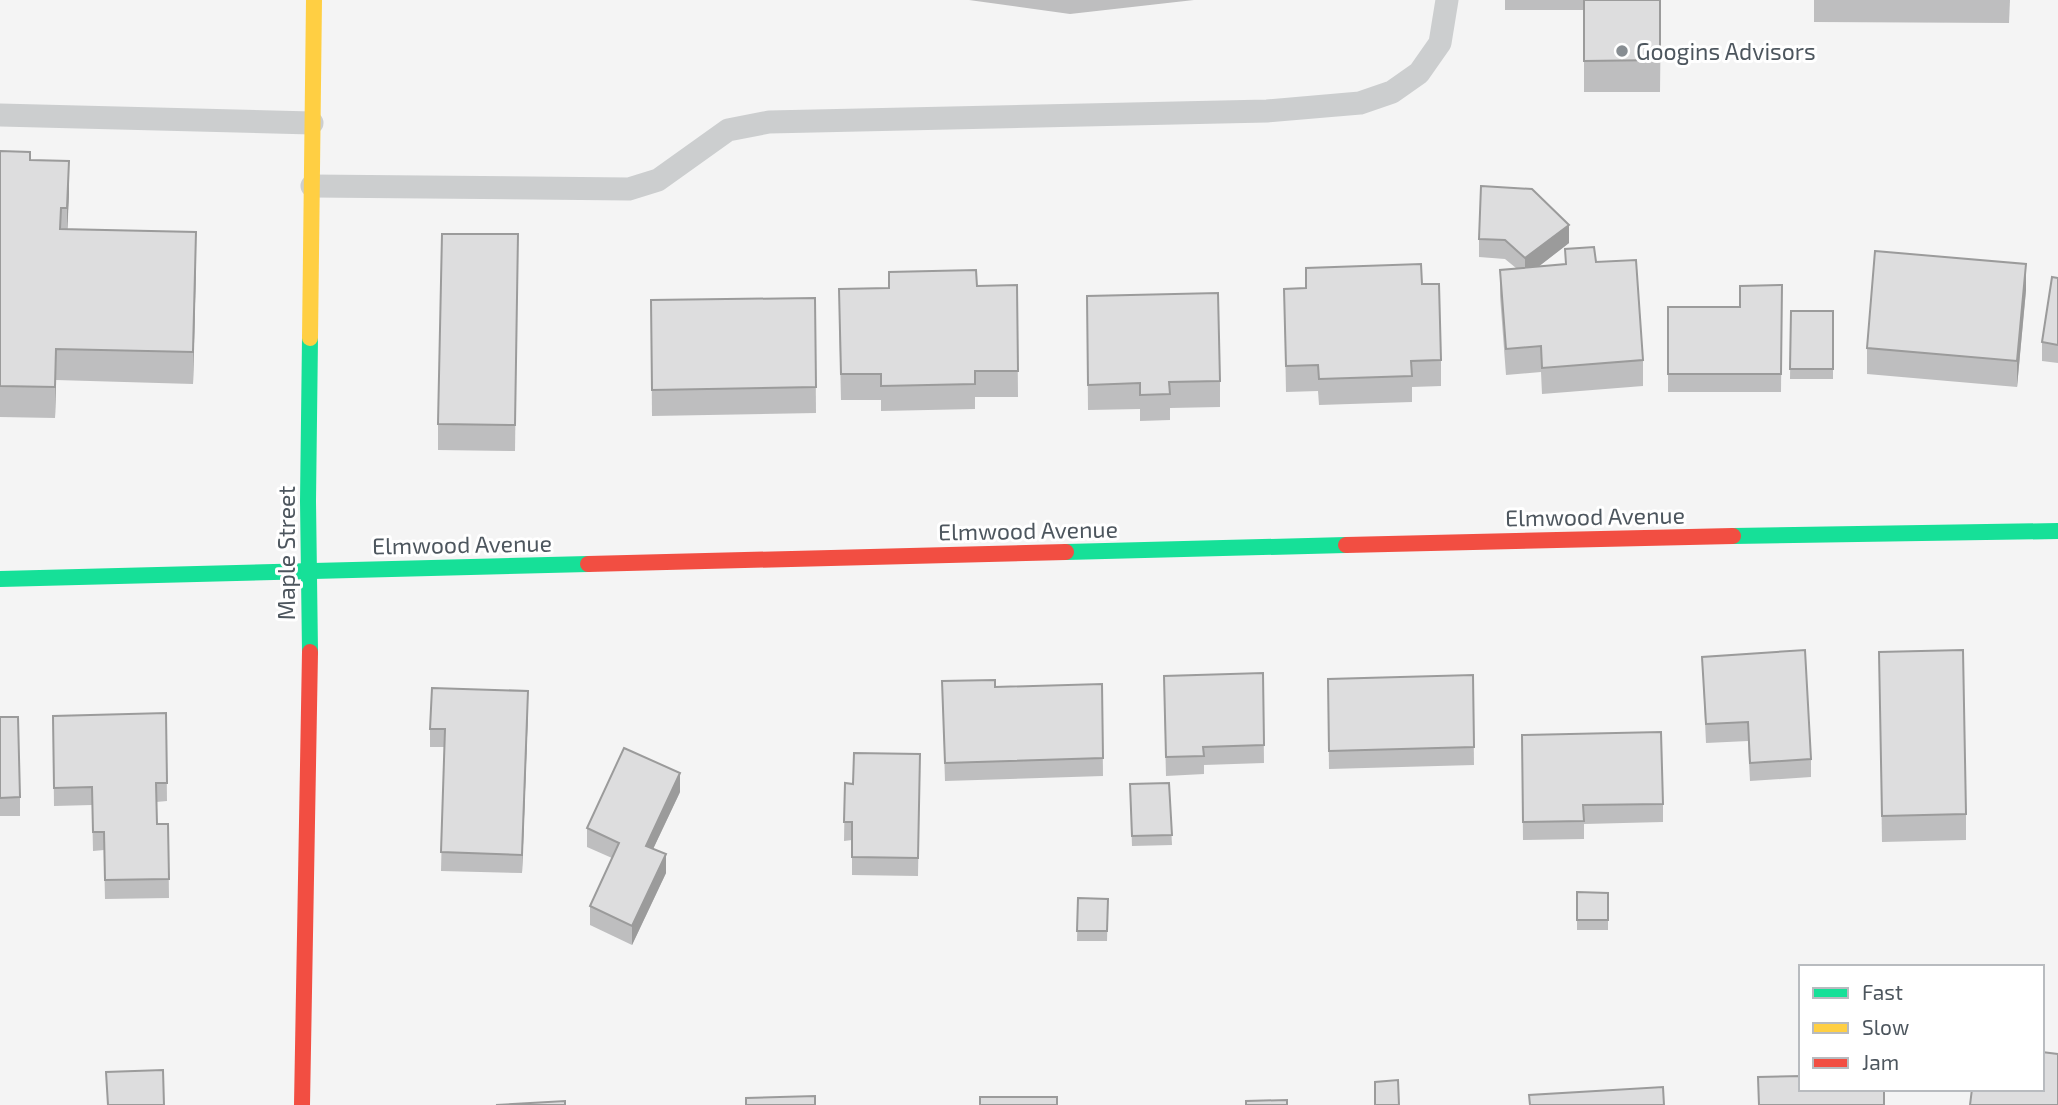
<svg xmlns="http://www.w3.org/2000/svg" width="2058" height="1105" font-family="'Exo 2',sans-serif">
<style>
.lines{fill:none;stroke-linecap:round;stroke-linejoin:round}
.lane{stroke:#cccecf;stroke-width:23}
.fast{stroke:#16e098;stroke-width:16}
.slow{stroke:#ffcf43;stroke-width:16}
.jam{stroke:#f24e42;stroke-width:16}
.wall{fill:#bebebf}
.shaded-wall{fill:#9b9b9b}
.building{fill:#ddddde;stroke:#9b9b9b;stroke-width:2}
.poi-dot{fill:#878d92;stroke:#fff;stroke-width:2.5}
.labels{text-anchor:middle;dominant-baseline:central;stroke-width:6;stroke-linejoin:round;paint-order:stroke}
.poi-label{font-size:23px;fill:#4d565e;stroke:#fff;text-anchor:start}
.street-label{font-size:23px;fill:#4d565e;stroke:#fff}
</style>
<rect width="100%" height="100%" fill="#f4f4f4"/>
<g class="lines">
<g class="lane">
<polyline points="0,115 312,123"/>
<polyline points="312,186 629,189 658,180 728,130 769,122 1267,111 1360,103 1392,92 1419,73 1440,43 1447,0"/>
</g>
<g class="fast">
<polyline points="1733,536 2058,531"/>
<polyline points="1066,552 1346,545"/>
<polyline points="0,579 588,564"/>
<polyline points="310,652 308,501 310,338"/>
</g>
<polyline class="slow" points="310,338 314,0"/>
<g class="jam">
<polyline points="1346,545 1733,536"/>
<polyline points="588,564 1066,552"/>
<polyline points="302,1105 310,652"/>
</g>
</g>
<g class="wall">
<polygon points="969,0 1194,0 1070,14"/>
<polygon points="1505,0 1661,0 1660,92 1584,92 1584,10 1505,10"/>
<polygon points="1814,0 2010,0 2009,23 1814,22"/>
<polygon points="0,151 30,160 69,193 67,229 196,263 193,384 56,380 55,418 0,417"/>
<polygon points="518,234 515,451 438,450 438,424"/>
<polygon points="1479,239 1569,243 1538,267 1565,265 1565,249 1596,262 1643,360 1643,386 1542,394 1541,372 1506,375 1500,296 1500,270 1516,268 1505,259 1479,257"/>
<polygon points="2058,278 2058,363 2042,361 2042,342"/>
<polygon points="1422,284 1441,360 1441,386 1412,387 1412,402 1319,405 1318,391 1286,392 1284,289"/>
<polygon points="1017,285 1018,397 975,397 975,409 881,411 881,400 841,400 839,315 889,288"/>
<polygon points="1782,285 1781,392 1668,392 1668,307 1740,307"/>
<polygon points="2026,290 2017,387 1867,374 1867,348"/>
<polygon points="1087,296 1220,381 1220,407 1170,408 1170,420 1140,421 1140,409 1088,410"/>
<polygon points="815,298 816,413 652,416 651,300"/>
<polygon points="1791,311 1833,311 1833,379 1790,379"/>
<polygon points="1879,652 1966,814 1966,840 1882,842"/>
<polygon points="1702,657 1811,759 1811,777 1750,781 1748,741 1706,743"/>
<polygon points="1263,673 1264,763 1204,765 1204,774 1166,776 1164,694"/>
<polygon points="1473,675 1474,765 1329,769 1328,679"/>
<polygon points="942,681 995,687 1102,684 1103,776 945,781"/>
<polygon points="528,710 522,873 441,871 444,747 430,747 430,729"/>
<polygon points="166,713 167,801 156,802 157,824 168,824 169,898 105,899 104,850 93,851 92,805 54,806 53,716"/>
<polygon points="0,717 20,797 20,816 0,816"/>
<polygon points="1522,735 1663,804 1663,822 1584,824 1584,839 1523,840"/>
<polygon points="920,754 918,876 852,875 852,840 844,841 845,783 853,784"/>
<polygon points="1169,783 1172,845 1132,846 1130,784"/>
<polygon points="680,792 653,849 666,873 632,945 590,925 590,906 612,858 587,847 587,828"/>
<polygon points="1577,892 1608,893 1608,930 1577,930"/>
<polygon points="1078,898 1108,899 1107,941 1077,941"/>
</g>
<g class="shaded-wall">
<polygon points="69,161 69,193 67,239 67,208"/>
<polygon points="1569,225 1569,243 1525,277 1525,258"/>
<polygon points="196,232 196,263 193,384 193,352"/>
<polygon points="2026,264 2026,290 2017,387 2017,361"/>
<polygon points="56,349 56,380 55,418 55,387"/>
<polygon points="528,691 528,710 522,873 522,855"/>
<polygon points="680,773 680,792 646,864 646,846"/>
<polygon points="666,854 666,873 632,945 632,926"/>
</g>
<g class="building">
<polygon points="1584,0 1660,0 1660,60 1584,61"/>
<polygon points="0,151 30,152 30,160 69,161 67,208 61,208 60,229 196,232 193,352 56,349 55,387 0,386"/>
<polygon points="1481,186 1532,189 1569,225 1525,258 1505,240 1479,239"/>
<polygon points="442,234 518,234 515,425 438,424"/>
<polygon points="1594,247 1596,262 1636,260 1643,360 1542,368 1541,346 1506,349 1500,270 1566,264 1565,249"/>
<polygon points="1875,251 2026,264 2017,361 1867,348"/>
<polygon points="1421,264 1422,284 1439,284 1441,360 1411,361 1412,376 1319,379 1318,365 1286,366 1284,289 1306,288 1306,268"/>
<polygon points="976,270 977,286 1017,285 1018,371 975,371 975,384 881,386 881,374 841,374 839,289 889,288 889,272"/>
<polygon points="2052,277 2058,278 2058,345 2042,342"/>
<polygon points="1782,285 1781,374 1668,374 1668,307 1740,307 1740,286"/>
<polygon points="1218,293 1220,381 1169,382 1170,394 1140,395 1140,383 1088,385 1087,296"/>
<polygon points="815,298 816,387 652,390 651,300"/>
<polygon points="1791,311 1833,311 1833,369 1790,369"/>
<polygon points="1805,650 1811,759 1750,763 1748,722 1706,724 1702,657"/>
<polygon points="1963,650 1966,814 1882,816 1879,652"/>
<polygon points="1263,673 1264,745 1203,747 1204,756 1166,757 1164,676"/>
<polygon points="1473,675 1474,747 1329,751 1328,679"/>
<polygon points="995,680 995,687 1102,684 1103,758 945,763 942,681"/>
<polygon points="432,688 528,691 522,855 441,852 445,729 430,729"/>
<polygon points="166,713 167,783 156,783 157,824 168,824 169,879 105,880 104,832 93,832 92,787 54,788 53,716"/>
<polygon points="0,717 18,717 20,797 0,798"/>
<polygon points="1661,732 1663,804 1583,805 1584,821 1523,822 1522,735"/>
<polygon points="624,748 680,773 646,846 666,854 632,926 590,906 619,843 587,828"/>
<polygon points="854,753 920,754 918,858 852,857 852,822 844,822 845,783 853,784"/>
<polygon points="1169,783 1172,835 1132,836 1130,784"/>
<polygon points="1577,892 1608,893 1608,920 1577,920"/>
<polygon points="1078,898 1108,899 1107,931 1077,931"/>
<polygon points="2042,1052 2058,1054 2058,1105 1970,1105 1972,1089 2042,1089"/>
<polygon points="163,1070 164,1105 108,1105 106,1072"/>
<polygon points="1801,1076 1801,1089 1884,1089 1884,1105 1759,1105 1758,1077"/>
<polygon points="1398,1080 1399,1105 1375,1105 1375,1082"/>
<polygon points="1663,1087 1664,1105 1530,1105 1529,1095"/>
<polygon points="815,1096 815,1105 746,1105 746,1098"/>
<rect x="980" y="1097" width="77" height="8"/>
<polygon points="1287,1100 1287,1105 1246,1105 1246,1101"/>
<polygon points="565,1101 565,1105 496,1105"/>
</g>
<circle class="poi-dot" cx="1622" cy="51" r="7"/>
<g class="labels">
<g class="poi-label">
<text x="1636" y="51">Googins Advisors</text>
</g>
<g class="street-label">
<text transform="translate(1595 516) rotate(-1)">Elmwood Avenue</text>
<text transform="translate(1028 530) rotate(-1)">Elmwood Avenue</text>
<text transform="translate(462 544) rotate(-1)">Elmwood Avenue</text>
<text transform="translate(286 553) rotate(-90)">Maple Street</text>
</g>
</g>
<rect x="1799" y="965" width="245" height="126" fill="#ffffff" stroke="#b8bbbf" stroke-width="2"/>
<rect x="1813" y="988" width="35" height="10" fill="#16e098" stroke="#b8bbbf" stroke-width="2"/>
<text x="1862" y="1000" font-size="21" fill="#4d565e">Fast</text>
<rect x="1813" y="1023" width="35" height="10" fill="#ffcf43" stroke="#b8bbbf" stroke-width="2"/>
<text x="1862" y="1035" font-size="21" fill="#4d565e">Slow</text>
<rect x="1813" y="1058" width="35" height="10" fill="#f24e42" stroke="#b8bbbf" stroke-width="2"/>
<text x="1862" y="1070" font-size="21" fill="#4d565e">Jam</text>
</svg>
